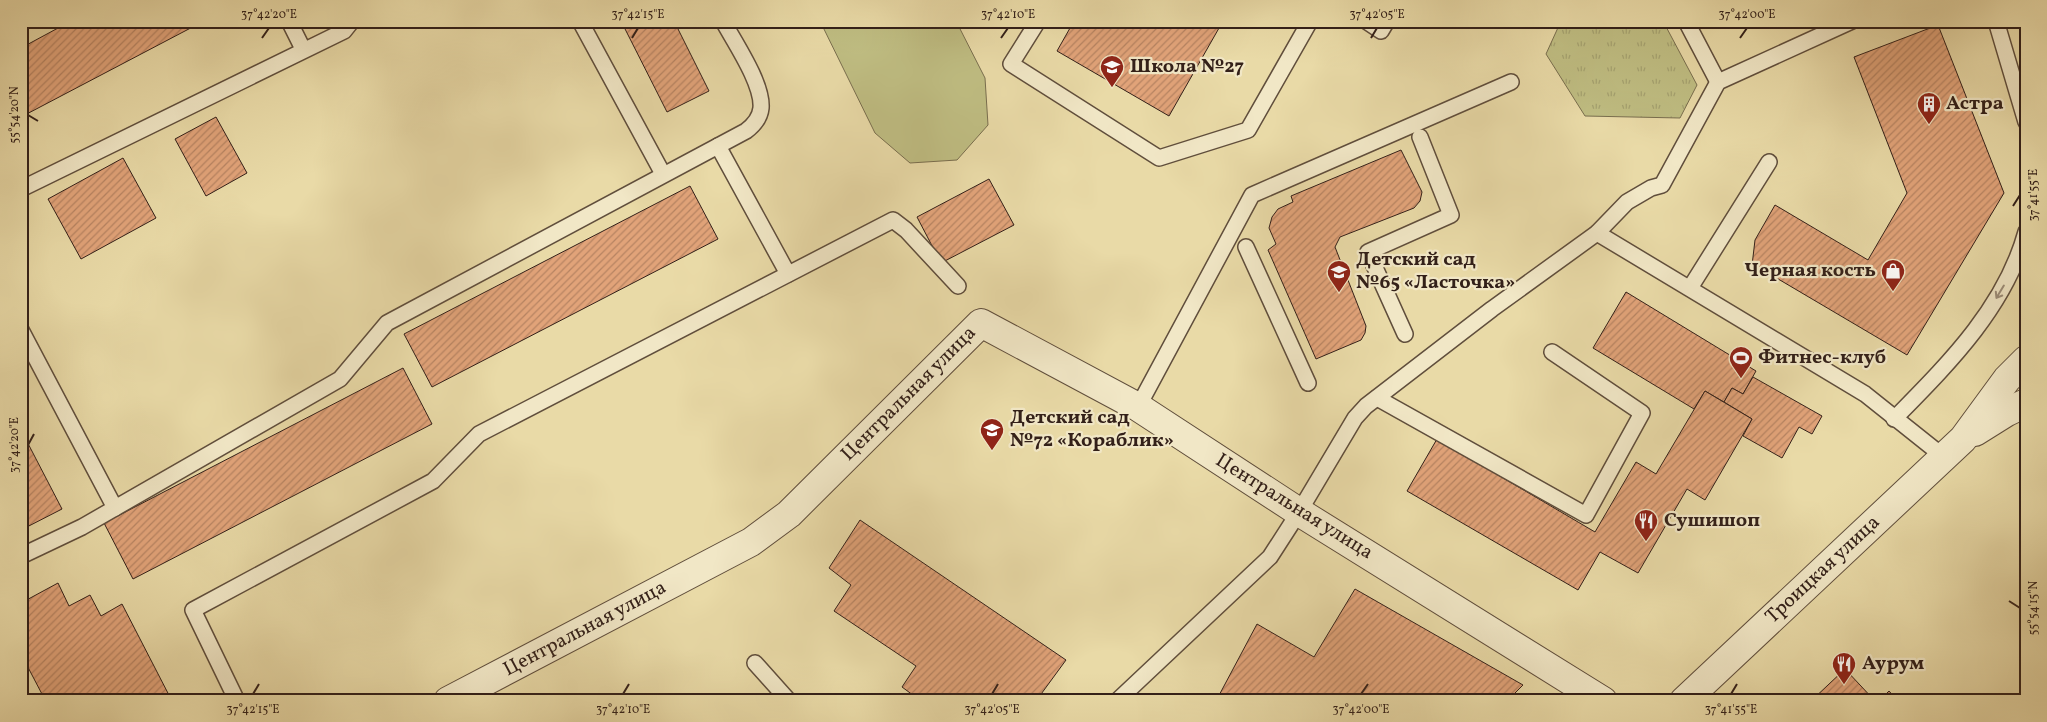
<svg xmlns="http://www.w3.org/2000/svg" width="2047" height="722" font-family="Vollkorn,serif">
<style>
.grass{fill:url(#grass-tufts);stroke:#796e4e}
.garden{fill:#bfbd82;stroke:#796e4e}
.building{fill:url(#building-hatch);stroke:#332019}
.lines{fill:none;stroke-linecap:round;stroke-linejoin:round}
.service-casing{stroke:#604e3c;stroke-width:18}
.minor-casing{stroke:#604e3c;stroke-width:30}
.tertiary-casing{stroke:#604e3c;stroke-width:30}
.service{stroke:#f1e7c6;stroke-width:15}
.minor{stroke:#f1e7c6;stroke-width:28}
.tertiary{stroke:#f1e7c6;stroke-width:28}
.oneway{stroke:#9c8d78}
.ticks{fill:none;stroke:#332019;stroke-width:2}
.labels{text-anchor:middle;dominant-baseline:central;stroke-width:4.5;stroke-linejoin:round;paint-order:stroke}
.poi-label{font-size:20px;font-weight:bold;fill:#332019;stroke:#f1e7c6;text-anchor:start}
.street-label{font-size:20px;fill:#332019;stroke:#f1e7c6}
.neatline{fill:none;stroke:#332019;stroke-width:2}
.ticks-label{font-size:12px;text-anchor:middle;fill:#332019}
</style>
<defs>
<pattern id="grass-tufts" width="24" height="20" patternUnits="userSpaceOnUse" patternTransform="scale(1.25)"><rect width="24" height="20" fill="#bfbd82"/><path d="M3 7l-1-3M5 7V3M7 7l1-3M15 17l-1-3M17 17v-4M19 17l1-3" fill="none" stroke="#a5a270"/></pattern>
<pattern id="building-hatch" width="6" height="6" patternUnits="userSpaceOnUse" patternTransform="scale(1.25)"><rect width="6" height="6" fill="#e1a379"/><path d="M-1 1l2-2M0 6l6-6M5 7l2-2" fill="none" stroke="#b78462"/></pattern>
</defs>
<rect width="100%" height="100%" fill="#e9daa7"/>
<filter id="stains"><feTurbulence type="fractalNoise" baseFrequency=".004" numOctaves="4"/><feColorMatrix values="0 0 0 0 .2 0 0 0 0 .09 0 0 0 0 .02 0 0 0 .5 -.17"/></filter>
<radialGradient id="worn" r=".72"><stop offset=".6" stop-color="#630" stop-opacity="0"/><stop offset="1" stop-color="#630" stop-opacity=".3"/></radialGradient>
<polygon class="grass" points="1561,21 1663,21 1697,85 1680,118 1585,116 1546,54"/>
<polygon class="garden" points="820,21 956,21 985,78 988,125 957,160 910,163 875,133"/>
<g class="building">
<polygon points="71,21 204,21 21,117 21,48"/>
<polygon points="621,21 674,21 709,91 667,112"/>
<polygon points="1074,21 1223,21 1169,116 1057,51"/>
<polygon points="1938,25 2004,193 1907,355 1768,273 1751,274 1755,240 1775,205 1868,260 1907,193 1854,57"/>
<polygon points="216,117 247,173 206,196 175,139"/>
<polygon points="1401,150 1422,192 1420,201 1414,208 1340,237 1335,247 1366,326 1365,333 1361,340 1316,359 1268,250 1276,244 1269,228 1272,217 1278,209 1293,202 1291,196"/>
<polygon points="123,158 156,218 81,259 48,199"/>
<polygon points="989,179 1014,225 941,263 917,217"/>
<polygon points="690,186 718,239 432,387 404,334"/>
<polygon points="1626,292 1756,371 1743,394 1732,388 1724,402 1705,391 1694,409 1593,348"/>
<polygon points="403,368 432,424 133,579 104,523"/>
<polygon points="1753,377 1822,416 1812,434 1799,427 1782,458 1743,436 1752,419 1724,402 1732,388 1743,394"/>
<polygon points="1705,391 1752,419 1705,500 1687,489 1638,573 1600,552 1578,590 1407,491 1437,439 1595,532 1636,462 1656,474"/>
<polygon points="21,430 62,509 21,530"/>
<polygon points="860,520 1066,660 1036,701 1010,701 1003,695 999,701 921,701 902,687 916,666 834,611 851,585 829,568"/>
<polygon points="58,583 69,606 90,595 101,616 122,604 172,701 36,701 43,696 21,654 21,603"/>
<polygon points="1355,589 1523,685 1507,701 1216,701 1257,624 1314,657"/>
<polygon points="1845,669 1875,701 1811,701"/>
<polygon points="1889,691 1898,701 1879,701"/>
</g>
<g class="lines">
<g class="service-casing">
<g id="service">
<polyline points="289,21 303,49"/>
<polyline points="580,21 663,174"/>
<polyline points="1038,21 1011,64 1159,158 1248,130 1310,21"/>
<polyline points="1366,21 1381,31 1387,21"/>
<polyline points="1686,21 1718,82"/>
<polyline points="1996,21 2026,122"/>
<polyline points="718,146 788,274"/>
<polyline points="21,189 344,31 352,21"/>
<polyline points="1597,233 1865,394 1944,457"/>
<polyline points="1246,247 1308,383"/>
<polyline points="1690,288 1769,162"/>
<polyline points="21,330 115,508"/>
<polyline points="1405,334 1368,252 1451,215 1420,137"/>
<polyline points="1377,398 1586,515 1642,413 1552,352"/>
<polyline points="1138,407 1252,195 1511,82"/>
<path d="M1894,419C1948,364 2005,308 2026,232"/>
<path d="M21,556L82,527L340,379L387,323L746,131C754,125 760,118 761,108C763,84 735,43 723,21"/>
<polyline points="755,663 789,701"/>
<polyline points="237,701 193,610 433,481 479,434 893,220 906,230 958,286"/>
<polyline points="1117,701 1270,557 1299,512 1355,418 1366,406 1492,309 1597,233 1627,202 1651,188 1662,185 1718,82 1852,21"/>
</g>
</g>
<g class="minor-casing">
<polyline id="minor" points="448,701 751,542 789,514 981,323 1138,407 1299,512 1603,701"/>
</g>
<g class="tertiary-casing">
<g id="tertiary">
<polyline points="1975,432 2007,412 2026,403"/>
<polyline points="1684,701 1963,439 2007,379 2026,360"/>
</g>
</g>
<use href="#service" class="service"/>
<use href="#minor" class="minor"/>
<use href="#tertiary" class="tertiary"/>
</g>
<defs><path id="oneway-shaft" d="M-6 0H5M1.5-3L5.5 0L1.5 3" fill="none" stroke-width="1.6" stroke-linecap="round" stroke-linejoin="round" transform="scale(1.25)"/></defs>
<use class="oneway" href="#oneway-shaft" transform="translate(2000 292) rotate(121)"/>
<path class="ticks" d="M262,38L269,28M632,38L638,28M1001,38L1008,28M1371,38L1377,28M1740,38L1747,28M28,115L38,121M2013,206L2020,195M28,445L34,434M2009,601L2020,608M253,694L259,684M623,694L629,684M992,694L998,684M1361,694L1368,684M1731,694L1737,684"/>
<defs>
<g id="school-pin" transform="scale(1.25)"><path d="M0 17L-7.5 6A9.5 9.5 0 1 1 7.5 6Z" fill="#8f2418" stroke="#f1e7c6"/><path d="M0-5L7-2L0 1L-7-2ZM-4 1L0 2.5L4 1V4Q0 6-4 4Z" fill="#fff"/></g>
<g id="building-pin" transform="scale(1.25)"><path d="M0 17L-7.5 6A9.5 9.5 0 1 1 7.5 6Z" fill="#8f2418" stroke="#f1e7c6"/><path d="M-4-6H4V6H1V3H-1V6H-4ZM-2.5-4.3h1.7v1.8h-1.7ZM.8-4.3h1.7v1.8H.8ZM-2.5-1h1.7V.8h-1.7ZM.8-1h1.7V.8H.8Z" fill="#fff"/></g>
<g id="shop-pin" transform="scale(1.25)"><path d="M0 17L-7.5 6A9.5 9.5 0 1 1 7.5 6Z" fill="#8f2418" stroke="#f1e7c6"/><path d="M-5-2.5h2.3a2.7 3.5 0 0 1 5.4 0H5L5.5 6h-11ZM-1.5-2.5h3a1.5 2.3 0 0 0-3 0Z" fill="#fff"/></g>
<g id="stadium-pin" transform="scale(1.25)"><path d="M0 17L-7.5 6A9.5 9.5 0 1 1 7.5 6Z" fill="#8f2418" stroke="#f1e7c6"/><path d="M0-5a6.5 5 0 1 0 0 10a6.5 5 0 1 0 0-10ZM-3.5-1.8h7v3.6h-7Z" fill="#fff"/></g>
<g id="restaurant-pin" transform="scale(1.25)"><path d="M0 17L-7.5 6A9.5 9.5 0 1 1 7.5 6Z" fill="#8f2418" stroke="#f1e7c6"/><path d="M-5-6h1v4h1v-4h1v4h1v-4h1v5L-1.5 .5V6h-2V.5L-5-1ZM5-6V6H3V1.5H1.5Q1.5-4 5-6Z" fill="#fff"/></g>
</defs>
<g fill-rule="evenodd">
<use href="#school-pin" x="1112" y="67"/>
<use href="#building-pin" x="1929" y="104"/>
<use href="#shop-pin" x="1893" y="271"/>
<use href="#school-pin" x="1339" y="272"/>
<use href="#stadium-pin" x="1741" y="358"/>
<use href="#school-pin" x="992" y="430"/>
<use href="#restaurant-pin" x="1646" y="521"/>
<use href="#restaurant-pin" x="1844" y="664"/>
</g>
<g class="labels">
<g class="poi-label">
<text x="1130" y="67">Школа №27</text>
<text x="1946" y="104">Астра</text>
<text x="1356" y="260">Детский сад<tspan x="1356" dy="23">№65 «Ласточка»</tspan></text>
<text x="1876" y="271" text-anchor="end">Черная кость</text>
<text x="1758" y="358">Фитнес-клуб</text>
<text x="1010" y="418">Детский сад<tspan x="1010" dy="23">№72 «Кораблик»</tspan></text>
<text x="1664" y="521">Сушишоп</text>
<text x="1862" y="664">Аурум</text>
</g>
<g class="street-label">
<text transform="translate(909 394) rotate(-45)">Центральная улица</text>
<text transform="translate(1294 507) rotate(32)">Центральная улица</text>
<text transform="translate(1823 570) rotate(-43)">Троицкая улица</text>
<text transform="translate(585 629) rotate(-28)">Центральная улица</text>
</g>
</g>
<rect width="2047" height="722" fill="none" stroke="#e9daa7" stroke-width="55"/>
<rect x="28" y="28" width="1992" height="666" class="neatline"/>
<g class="ticks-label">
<text x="269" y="18">37°42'20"E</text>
<text x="638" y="18">37°42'15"E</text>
<text x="1008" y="18">37°42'10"E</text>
<text x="1377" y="18">37°42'05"E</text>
<text x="1747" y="18">37°42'00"E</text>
<text transform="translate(14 115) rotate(-90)" y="4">55°54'20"N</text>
<text transform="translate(2033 195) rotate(-90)" y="4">37°41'55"E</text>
<text transform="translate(14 445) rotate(-90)" y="4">37°42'20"E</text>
<text transform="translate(2033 608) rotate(-90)" y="4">55°54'15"N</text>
<text x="253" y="713">37°42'15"E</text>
<text x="623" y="713">37°42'10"E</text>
<text x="992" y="713">37°42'05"E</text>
<text x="1361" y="713">37°42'00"E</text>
<text x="1731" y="713">37°41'55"E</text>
</g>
<rect width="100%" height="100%" filter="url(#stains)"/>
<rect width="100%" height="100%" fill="url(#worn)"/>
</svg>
